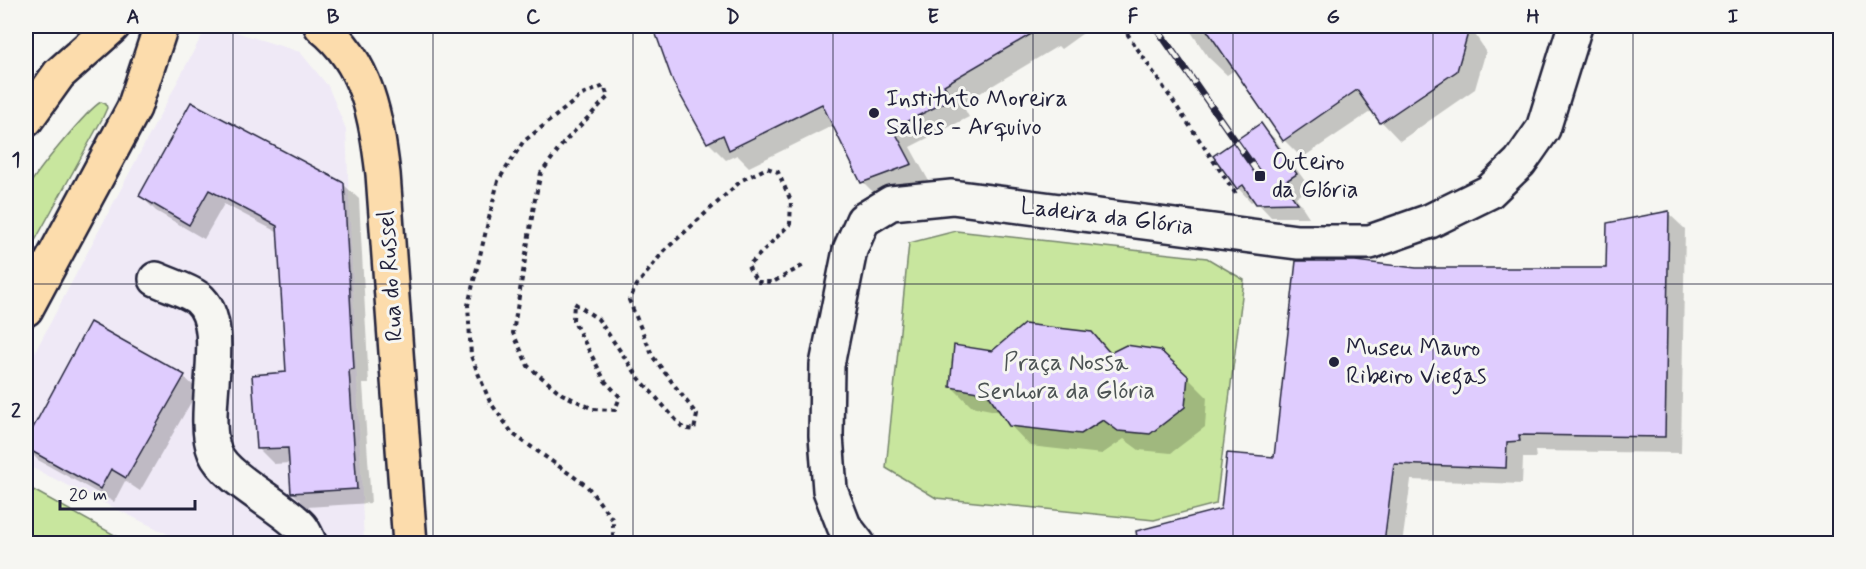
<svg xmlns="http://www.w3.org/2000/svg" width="1866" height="569" font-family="Mynerve,sans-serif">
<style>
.built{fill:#efe9f6}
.green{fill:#c8e69e;stroke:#75846c;stroke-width:1.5}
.shadow{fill:#0003}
.building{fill:#dfccfe;stroke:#22223b;stroke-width:1.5}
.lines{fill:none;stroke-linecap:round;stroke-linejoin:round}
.minor-casing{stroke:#22223b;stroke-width:38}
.major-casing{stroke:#22223b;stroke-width:38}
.path{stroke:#22223b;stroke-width:4;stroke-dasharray:4.5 4.5;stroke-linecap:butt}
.minor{stroke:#f6f6f2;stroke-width:33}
.major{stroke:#fcdcac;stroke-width:33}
.rail-casing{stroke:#22223b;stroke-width:7}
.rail{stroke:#f6f6f2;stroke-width:4.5;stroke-dasharray:14;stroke-linecap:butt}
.grid{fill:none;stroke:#22223b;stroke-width:1.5;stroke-opacity:0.55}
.poi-dot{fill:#22223b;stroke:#f6f6f2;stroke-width:2}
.labels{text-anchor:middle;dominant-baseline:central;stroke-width:6;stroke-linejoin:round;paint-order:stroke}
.poi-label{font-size:24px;fill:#22223b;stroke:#f6f6f2;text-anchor:start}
.street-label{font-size:24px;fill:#22223b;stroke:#f6f6f2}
.park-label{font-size:24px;fill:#4c5354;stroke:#f6f6f2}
.neatline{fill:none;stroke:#22223b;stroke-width:2}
.grid-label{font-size:20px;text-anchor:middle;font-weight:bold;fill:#22223b}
</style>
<rect width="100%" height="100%" fill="#f6f6f2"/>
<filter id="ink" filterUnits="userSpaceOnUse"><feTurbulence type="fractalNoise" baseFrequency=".0167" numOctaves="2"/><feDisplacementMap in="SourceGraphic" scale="12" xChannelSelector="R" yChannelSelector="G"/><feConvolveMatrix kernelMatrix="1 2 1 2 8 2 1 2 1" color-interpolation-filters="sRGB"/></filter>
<g filter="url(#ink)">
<polygon class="built" points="223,28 300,52 328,86 346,129 364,543 186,543 26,465 26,369 201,37"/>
<g class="green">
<path d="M101,102L106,104L107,108L102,119L26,257C25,245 23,200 26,192C31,177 88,109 101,102Z"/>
<polygon points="956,231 1207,258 1244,280 1216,504 1154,520 936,498 886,468 909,243"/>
<polygon points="26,486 129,543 26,543"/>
</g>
<g class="shadow">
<polygon points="654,26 1093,26 1061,49 1058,46 962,104 969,117 910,147 930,183 881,200 863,182 834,125 749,167 737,155 726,160 708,142 674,81"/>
<polygon points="1187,26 1486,26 1474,33 1486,51 1475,89 1400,141 1382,122 1373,110 1302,158 1284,140 1236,69 1227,75 1208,57"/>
<polygon points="191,104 343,184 359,199 369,384 363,384 371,503 307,507 292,492 290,463 274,464 259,449 287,374 279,233 224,204 204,239 156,211 141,196"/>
<polygon points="1260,125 1274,138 1310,188 1296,197 1309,217 1271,217 1255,200 1251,202 1238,188"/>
<polygon points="1668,213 1685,229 1681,453 1535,451 1536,458 1523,458 1522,484 1411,480 1402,544 1369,542 1369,544 1160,544 1160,526 1222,510 1276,459 1416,269 1608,269"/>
<polygon points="91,324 184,377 198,390 140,491 125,481 114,502 38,460 26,448 26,444"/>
<polygon points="1091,333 1112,353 1187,377 1207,397 1205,427 1171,453 1139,450 1124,439 1102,454 1030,446 1010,425 1001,412 971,406 951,386 993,352"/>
</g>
<g class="building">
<polygon points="653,26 1045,26 944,85 952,99 893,128 912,164 861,183 822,104 729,150 723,135 707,143 673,82"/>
<polygon points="1204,26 1470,26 1457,71 1380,123 1357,90 1283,141"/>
<polygon points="191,102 344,183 354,369 349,370 357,489 291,493 288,448 257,449 252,375 286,372 277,226 209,190 189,225 139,196"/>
<polygon points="1261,123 1297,174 1283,183 1297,203 1256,204 1243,185 1237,189 1213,156"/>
<polygon points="1669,211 1665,437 1519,435 1520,441 1507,442 1506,468 1394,464 1384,543 1138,543 1136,531 1221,509 1227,453 1274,457 1296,261 1355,261 1416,268 1606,268 1607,223"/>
<polygon points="90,322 185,375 126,478 111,469 100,489 26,448 26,441"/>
<polygon points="1024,324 1092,332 1110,353 1126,345 1160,350 1188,376 1185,407 1150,434 1118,431 1103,420 1081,434 1009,426 988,394 950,387 954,345 992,351"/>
</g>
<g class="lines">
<g class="minor-casing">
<g id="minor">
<path d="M156,279C169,285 187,290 198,298C232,326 198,412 215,453C225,478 282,506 301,527C305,532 307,538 310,544"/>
<polyline points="858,544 844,526 830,490 826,436 827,365 850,250 863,220 891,203 952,197 1297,242 1370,242 1430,221 1489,192 1520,162 1543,129 1575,26"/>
</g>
</g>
<g class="major-casing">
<g id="major">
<path d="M321,26C368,63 376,118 383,174L410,544"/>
<polyline points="26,120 59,74 113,26"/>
<polyline points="26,309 134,108 161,26"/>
</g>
</g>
<g class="path">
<polyline points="1122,26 1236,194"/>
<polyline points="609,544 613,540 613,520 587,486 513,434 490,402 471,356 468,305 498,181 523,142 582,95 604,86 608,97 565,141 541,173 535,199 513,333 528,366 562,394 593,409 615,410 620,397 605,381 573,320 574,303 598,319 639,378 683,428 694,430 697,415 653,357 629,300 637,285 664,251 742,180 767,168 778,172 791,201 790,224 748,266 757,282 773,282 806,264"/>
</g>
<use href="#minor" class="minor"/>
<use href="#major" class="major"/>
<g class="rail-casing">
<polyline id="rail" points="1155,26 1260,176"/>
</g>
<use href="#rail" class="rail"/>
</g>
</g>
<path class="grid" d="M233,26V544M433,26V544M633,26V544M833,26V544M1033,26V544M1233,26V544M1433,26V544M1633,26V544M26,284H1840"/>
<g class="poi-dot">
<circle cx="874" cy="113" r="6"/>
<rect x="1254" y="170" width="12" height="12" rx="3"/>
<circle cx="1334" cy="362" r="6"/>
</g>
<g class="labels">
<g class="poi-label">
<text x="886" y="99">Instituto Moreira<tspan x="886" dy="28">Salles - Arquivo</tspan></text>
<text x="1272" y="162">Outeiro<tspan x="1272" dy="28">da Glória</tspan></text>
<text x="1346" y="348">Museu Mauro<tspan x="1346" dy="28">Ribeiro Viegas</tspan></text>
</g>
<g class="street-label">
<text transform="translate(1107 217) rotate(7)">Ladeira da Glória</text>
<text transform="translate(391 276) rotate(-94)">Rua do Russel</text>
</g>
<g class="park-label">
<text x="1066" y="363">Praça Nossa<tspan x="1066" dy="28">Senhora da Glória</tspan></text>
</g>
</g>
<rect width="1866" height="569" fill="none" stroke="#f6f6f2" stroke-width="66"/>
<path d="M60 500v9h135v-9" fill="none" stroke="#22223b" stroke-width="3"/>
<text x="69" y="500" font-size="18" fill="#22223b" stroke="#f6f6f2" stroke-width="4.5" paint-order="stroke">20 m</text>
<rect x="33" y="33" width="1800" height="503" class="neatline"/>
<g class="grid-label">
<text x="133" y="23">A</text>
<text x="333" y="23">B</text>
<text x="533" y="23">C</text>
<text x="733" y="23">D</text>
<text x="933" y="23">E</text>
<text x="1133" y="23">F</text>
<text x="1333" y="23">G</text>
<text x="1533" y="23">H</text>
<text x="1733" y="23">I</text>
<text x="16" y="166">1</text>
<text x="16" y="417">2</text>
</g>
</svg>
